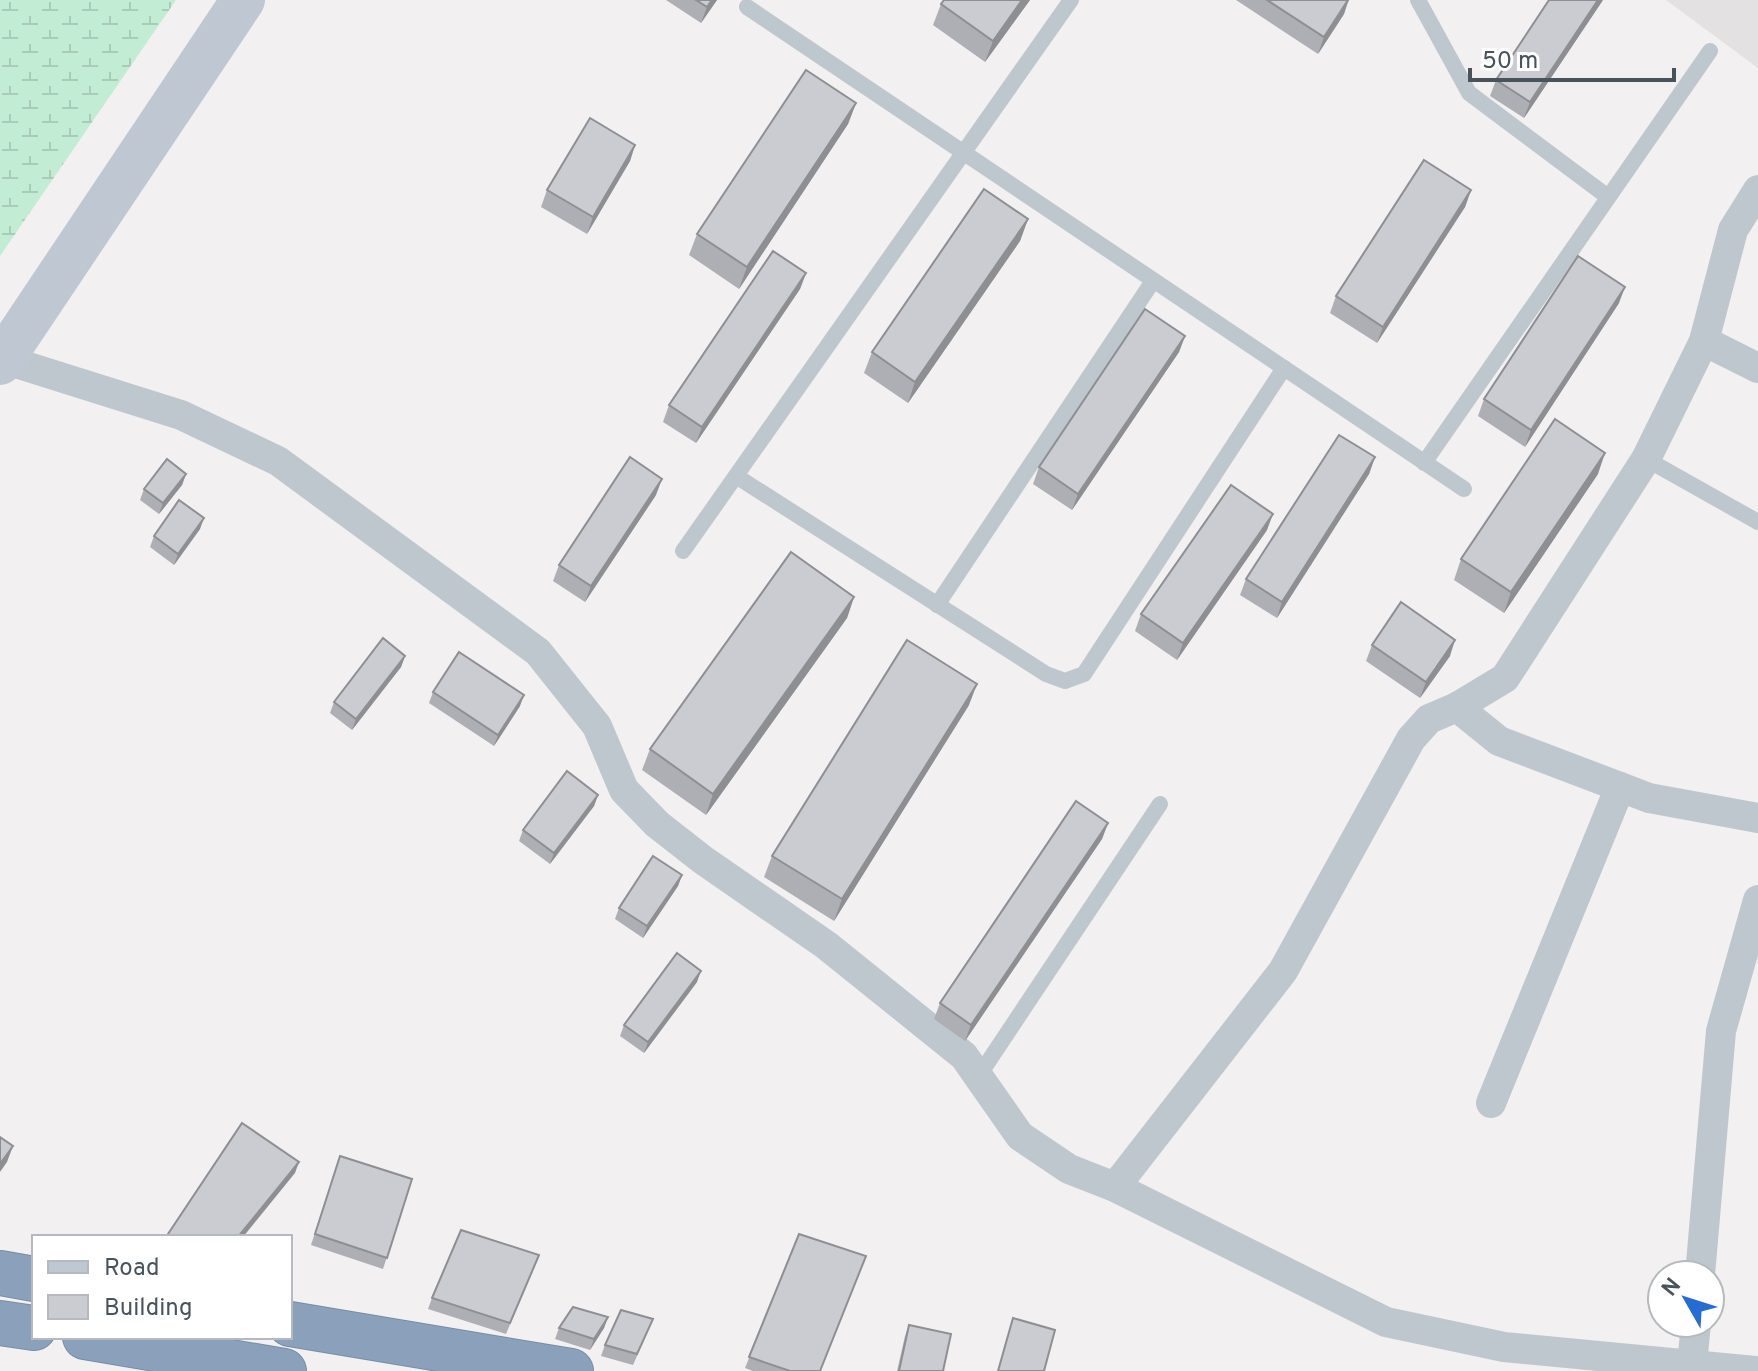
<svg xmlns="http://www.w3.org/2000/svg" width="1758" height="1371" font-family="Overpass,sans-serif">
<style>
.education{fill:#e3e1e1}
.wetland{fill:url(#wetland-marsh)}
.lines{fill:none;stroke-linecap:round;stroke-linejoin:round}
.highway-casing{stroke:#778ca7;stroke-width:46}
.lane{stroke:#bfc7ce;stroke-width:16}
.street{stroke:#bfc7ce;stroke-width:30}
.secondary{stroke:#bfc8d2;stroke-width:44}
.highway{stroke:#8ba1bb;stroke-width:44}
.wall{fill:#aeafb5}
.shaded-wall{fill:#8d8f93}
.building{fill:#caccd2;stroke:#8d8f93;stroke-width:2}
</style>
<defs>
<pattern id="wetland-marsh" width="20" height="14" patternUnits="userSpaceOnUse" patternTransform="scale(2)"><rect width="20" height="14" fill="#c2ecd4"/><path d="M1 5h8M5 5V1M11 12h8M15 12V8" fill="none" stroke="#a8ccb8"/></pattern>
</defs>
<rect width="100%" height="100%" fill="#f2f0f0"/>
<polygon class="education" points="1666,0 1758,0 1758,68"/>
<polygon class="wetland" points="0,0 176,0 0,256"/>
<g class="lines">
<g class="highway-casing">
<g id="highway">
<polyline points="0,1273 34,1279"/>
<polyline points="0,1323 34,1328"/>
<polyline points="290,1324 571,1371"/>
<polyline points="85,1337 284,1371"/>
</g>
</g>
<g class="lane">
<polyline points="1418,0 1469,93 1608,197"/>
<polyline points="747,7 1464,489"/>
<polyline points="1646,459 1758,522"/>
<polyline points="1424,463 1710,51"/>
<polyline points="736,476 1046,674 1065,681 1084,674 1284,368"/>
<polyline points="683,551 1071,0"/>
<polyline points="937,605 1153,281"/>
<polyline points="978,1077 1160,804"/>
</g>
<g class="street">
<polyline points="1704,341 1758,368"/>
<polyline points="3,359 181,415 278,461 538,652 597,726 624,790 657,824 703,860 826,945 964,1056 1020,1136 1069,1169 1115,1187 1386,1322 1504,1347 1755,1371"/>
<polyline points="1457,707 1499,741 1649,798 1758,818"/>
<polyline points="1491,1103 1620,787"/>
<polyline points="1115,1187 1283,971 1411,739 1429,719 1457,707 1505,678 1646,459 1704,341 1733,230 1758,190"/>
<polyline points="1700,1275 1721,1031 1758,900"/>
<polyline points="1692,1365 1696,1323"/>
</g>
<polyline class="secondary" points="0,363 243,0"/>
<use href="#highway" class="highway"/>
</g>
<g class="wall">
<polygon points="666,0 717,0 701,23"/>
<polygon points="1030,0 985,62 933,25 941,4"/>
<polygon points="1236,0 1349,0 1344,14 1318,54"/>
<polygon points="1603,0 1524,118 1490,96 1496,80"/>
<polygon points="856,103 848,124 739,289 689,255 697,234"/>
<polygon points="635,145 630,161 587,234 541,207 547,190"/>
<polygon points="1471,190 1465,207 1377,343 1330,313 1336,296"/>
<polygon points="1028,219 1020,241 908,403 864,373 872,352"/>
<polygon points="806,273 800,289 696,443 663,422 669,405"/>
<polygon points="1619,303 1525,447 1478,416 1484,399"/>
<polygon points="1185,336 1179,352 1072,510 1033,484 1039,467"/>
<polygon points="1375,457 1369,474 1277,618 1240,595 1246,579"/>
<polygon points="186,474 182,485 159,514 140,500 144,489"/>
<polygon points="1598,474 1504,613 1454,580 1461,559"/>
<polygon points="656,495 585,602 553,581 559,565"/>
<polygon points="200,529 174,565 150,547 154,536"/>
<polygon points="1267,530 1177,660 1135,631 1141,614"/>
<polygon points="854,597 847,618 706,815 642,770 650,749"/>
<polygon points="1372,645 1450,656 1420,698 1366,661"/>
<polygon points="405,656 401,667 352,730 330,713 334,702"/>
<polygon points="433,692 520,706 494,746 429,703"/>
<polygon points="969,705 834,921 764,877 772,856"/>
<polygon points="598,795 594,806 550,864 519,841 523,830"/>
<polygon points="1108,823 1102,839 965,1041 934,1019 940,1003"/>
<polygon points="682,875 678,886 643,938 615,919 619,908"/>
<polygon points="697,982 644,1053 620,1036 624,1025"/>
<polygon points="340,1156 412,1179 383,1269 311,1245"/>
<polygon points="799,1234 820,1371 753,1371 745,1368"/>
<polygon points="535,1266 506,1334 428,1309 432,1298"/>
<polygon points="608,1317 604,1328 590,1350 555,1339 559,1328"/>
<polygon points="653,1319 633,1365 601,1356 605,1345"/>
<polygon points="909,1325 943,1371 897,1371 905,1336"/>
</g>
<g class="shaded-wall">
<polygon points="712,0 717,0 701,23 707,7"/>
<polygon points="1022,0 1030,0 985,62 993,41"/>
<polygon points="1348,0 1344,14 1318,54 1324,37"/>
<polygon points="1598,0 1603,0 1524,118 1530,102"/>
<polygon points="856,103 848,124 739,289 747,267"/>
<polygon points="635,145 630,161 587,234 593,217"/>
<polygon points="1471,190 1465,207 1377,343 1383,327"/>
<polygon points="1028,219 1020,241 908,403 915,382"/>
<polygon points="806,273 800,289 696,443 702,427"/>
<polygon points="1625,287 1619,303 1525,447 1531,430"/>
<polygon points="1185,336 1179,352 1072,510 1078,494"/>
<polygon points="1605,453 1598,474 1504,613 1511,592"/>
<polygon points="1375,457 1369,474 1277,618 1282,602"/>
<polygon points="186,474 182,485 159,514 163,503"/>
<polygon points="662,479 656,495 585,602 591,586"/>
<polygon points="1273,514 1267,530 1177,660 1183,643"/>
<polygon points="204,518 200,529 174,565 178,554"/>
<polygon points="854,597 847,618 706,815 713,794"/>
<polygon points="1455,640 1450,656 1420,698 1426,682"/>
<polygon points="405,656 401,667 352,730 356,719"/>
<polygon points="977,684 969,705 834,921 842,899"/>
<polygon points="524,695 520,706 494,746 498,735"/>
<polygon points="598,795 594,806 550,864 554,853"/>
<polygon points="1108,823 1102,839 965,1041 971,1025"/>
<polygon points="682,875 678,886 643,938 647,926"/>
<polygon points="701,971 697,982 644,1053 648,1042"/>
<polygon points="13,1146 7,1162 0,1172 0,1164"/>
<polygon points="299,1162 295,1173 243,1237 238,1237"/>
<polygon points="608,1317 604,1328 590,1350 594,1339"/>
</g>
<g class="building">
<polygon points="696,0 712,0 707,7"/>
<polygon points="944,0 1022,0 993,41 941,4"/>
<polygon points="1267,0 1348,0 1324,37"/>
<polygon points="1549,0 1598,0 1530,102 1496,80"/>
<polygon points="806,70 856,103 747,267 697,234"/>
<polygon points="590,118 635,145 593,217 547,190"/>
<polygon points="1424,160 1471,190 1383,327 1336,296"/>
<polygon points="984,189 1028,219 915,382 872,352"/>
<polygon points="773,251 806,273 702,427 669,405"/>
<polygon points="1578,256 1625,287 1531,430 1484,399"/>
<polygon points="1145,309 1185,336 1078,494 1039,467"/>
<polygon points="1555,419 1605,453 1511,592 1461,559"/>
<polygon points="1339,435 1375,457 1282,602 1246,579"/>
<polygon points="630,457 662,479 591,586 559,565"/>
<polygon points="167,459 186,474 163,503 144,489"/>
<polygon points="1231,485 1273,514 1183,643 1141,614"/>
<polygon points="179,500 204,518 178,554 154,536"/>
<polygon points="791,552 854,597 713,794 650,749"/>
<polygon points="1401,602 1455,640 1426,682 1372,645"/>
<polygon points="383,638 405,656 356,719 334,702"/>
<polygon points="907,640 977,684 842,899 772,856"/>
<polygon points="459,652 524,695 498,735 433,692"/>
<polygon points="567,771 598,795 554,853 523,830"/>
<polygon points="1076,801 1108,823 971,1025 940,1003"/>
<polygon points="653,856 682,875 647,926 619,908"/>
<polygon points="677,953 701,971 648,1042 624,1025"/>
<polygon points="242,1123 299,1162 238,1237 166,1237"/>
<polygon points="0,1137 13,1146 0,1164"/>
<polygon points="340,1156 412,1179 387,1258 315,1234"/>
<polygon points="461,1230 539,1255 510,1323 432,1298"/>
<polygon points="799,1234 866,1256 820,1371 790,1371 749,1357"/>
<polygon points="573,1307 608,1317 594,1339 559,1328"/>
<polygon points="621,1310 653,1319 637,1354 605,1345"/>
<polygon points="1013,1318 1055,1330 1044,1371 998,1371"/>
<polygon points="909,1325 951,1334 943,1371 899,1371"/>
</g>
<rect x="32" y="1235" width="260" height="104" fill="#ffffff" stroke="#b6babe" stroke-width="2"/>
<rect x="48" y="1261" width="40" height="12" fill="#bfc8d2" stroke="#b6babe" stroke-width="2"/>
<text x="104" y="1275" font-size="24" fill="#49535c">Road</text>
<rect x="48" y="1295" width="40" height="24" fill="#caccd2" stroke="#b6babe" stroke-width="2"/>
<text x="104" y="1315" font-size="24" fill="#49535c">Building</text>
<g transform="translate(1686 1299) rotate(309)"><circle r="38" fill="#ffffff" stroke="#b6babe" stroke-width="2"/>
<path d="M0-6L14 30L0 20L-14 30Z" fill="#266cd6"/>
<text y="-12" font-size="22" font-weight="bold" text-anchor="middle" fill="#49535c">N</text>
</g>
<path d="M1470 68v12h204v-12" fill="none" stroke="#49535c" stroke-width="4"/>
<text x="1482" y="68" font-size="24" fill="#49535c" stroke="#ffffff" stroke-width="6" paint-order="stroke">50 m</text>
</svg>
